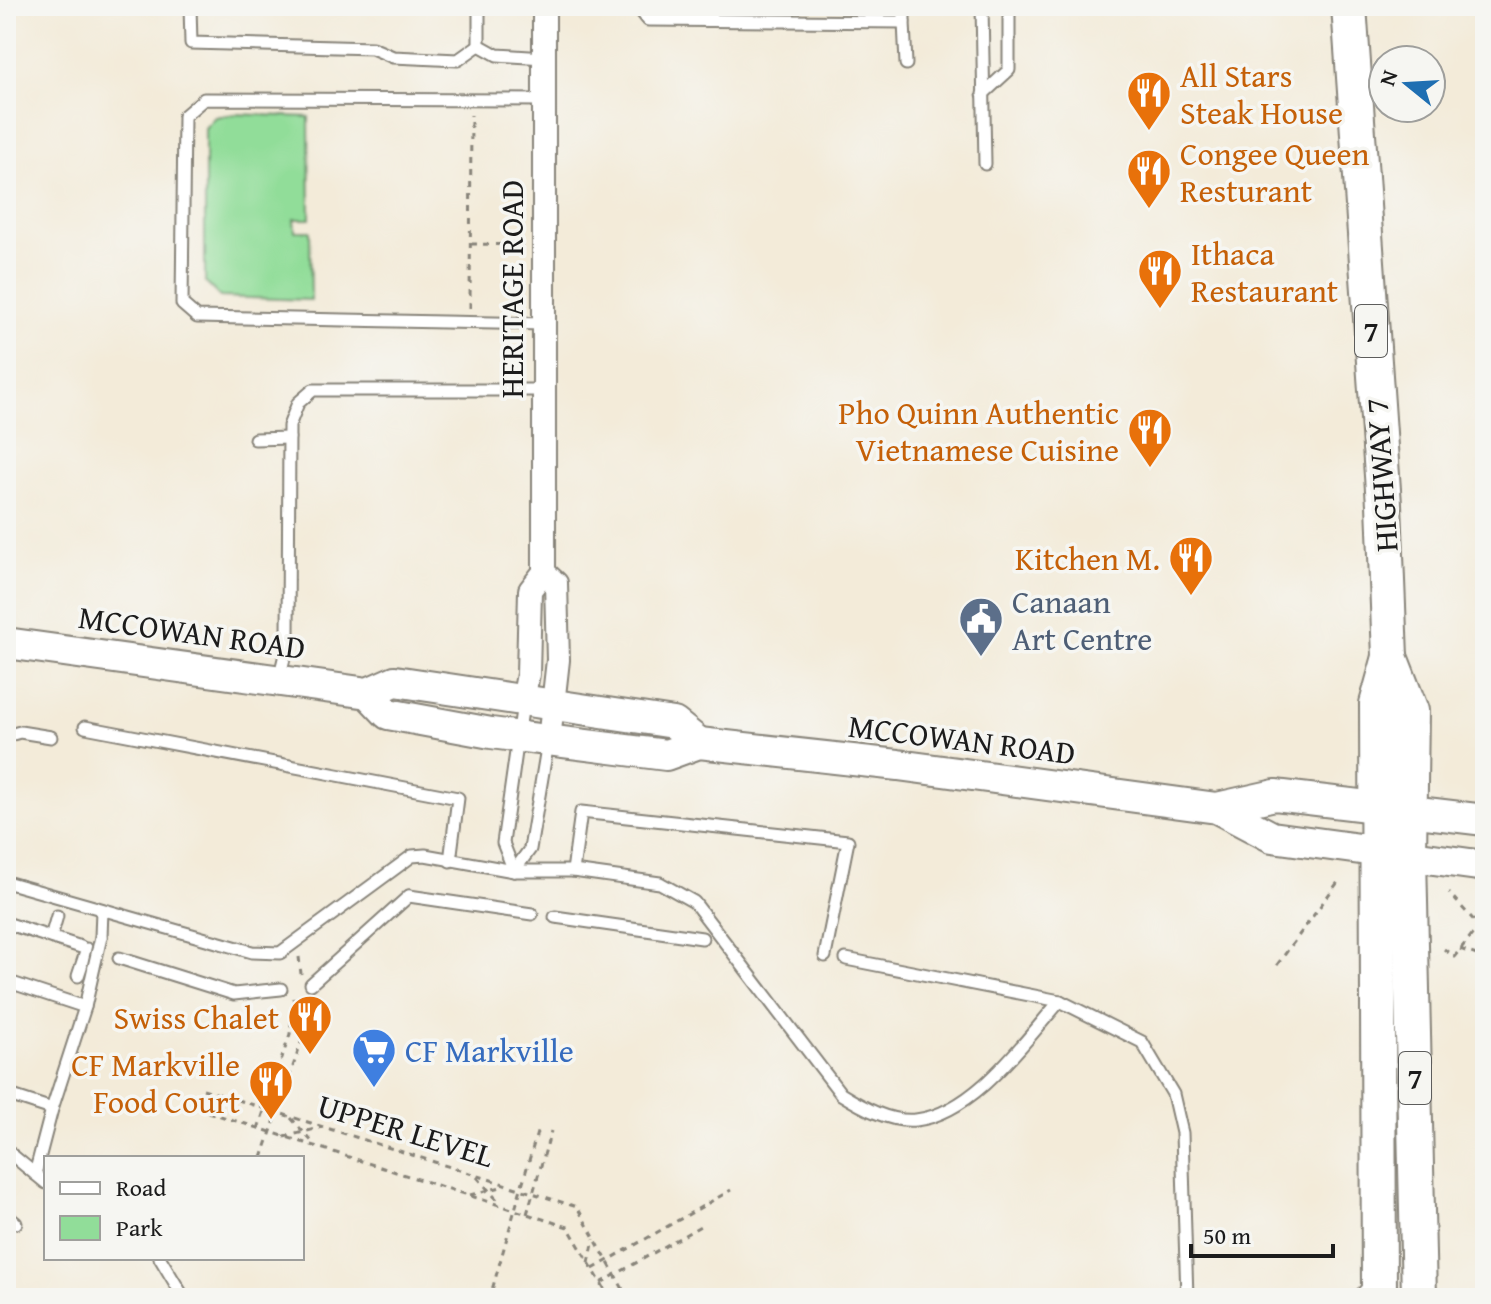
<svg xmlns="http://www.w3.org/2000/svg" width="1491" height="1304" font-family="'Gentium Book Plus',serif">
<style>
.green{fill:#91dd99;stroke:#567c5a;stroke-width:2}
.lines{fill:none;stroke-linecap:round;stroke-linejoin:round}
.service-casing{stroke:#88847a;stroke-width:15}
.minor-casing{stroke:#88847a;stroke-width:26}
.secondary-casing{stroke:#88847a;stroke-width:34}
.primary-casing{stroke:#88847a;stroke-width:38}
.path{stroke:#88847a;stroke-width:3;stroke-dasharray:6 6;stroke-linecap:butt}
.service{stroke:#fff;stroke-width:11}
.minor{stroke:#fff;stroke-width:22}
.secondary{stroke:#fff;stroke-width:30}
.primary{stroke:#fff;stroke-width:34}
.service-bridge-casing{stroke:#88847a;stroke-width:15;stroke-linecap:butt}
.service-bridge{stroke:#fff;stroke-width:11}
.labels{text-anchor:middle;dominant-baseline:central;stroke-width:7;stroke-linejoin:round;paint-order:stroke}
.shield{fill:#f6f6f2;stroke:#5d5d5c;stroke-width:2}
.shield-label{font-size:30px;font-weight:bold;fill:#1c1c1c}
.food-label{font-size:32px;fill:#c56008;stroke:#f6f6f2;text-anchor:end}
.street-label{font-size:32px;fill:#1c1c1c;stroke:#f6f6f2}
.service-label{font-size:32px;fill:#4e5e75;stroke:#f6f6f2;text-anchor:start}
.shop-label{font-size:32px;fill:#366cbe;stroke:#f6f6f2;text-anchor:start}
</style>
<rect width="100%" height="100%" fill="#f6f6f2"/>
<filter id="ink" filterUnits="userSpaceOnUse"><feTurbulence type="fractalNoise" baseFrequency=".0125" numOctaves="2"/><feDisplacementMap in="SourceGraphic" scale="16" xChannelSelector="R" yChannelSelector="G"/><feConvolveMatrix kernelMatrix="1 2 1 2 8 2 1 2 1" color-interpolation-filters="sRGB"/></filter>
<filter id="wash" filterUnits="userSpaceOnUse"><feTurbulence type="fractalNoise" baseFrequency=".006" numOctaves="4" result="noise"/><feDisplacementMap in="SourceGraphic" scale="32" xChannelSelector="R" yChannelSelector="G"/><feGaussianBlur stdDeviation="1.8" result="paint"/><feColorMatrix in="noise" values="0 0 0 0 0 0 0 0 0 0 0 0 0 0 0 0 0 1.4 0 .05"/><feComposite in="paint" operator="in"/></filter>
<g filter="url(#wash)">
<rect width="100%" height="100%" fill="#f3ebd9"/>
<polygon class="green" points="235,114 309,117 310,219 294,219 295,231 310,231 311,300 220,297 205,282 205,128 215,117"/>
</g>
<g filter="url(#ink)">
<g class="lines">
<g class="service-casing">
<g id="service">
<polyline points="190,6 191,43 372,48 393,57 458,60 479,45"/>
<polyline points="479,6 479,45 497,55 545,58"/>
<polyline points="637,6 648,20 904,22 904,6"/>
<polyline points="982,6 985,164"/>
<polyline points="904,22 906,64"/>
<polyline points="983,94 1009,70 1009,6"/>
<polyline points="543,324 197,317 182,304 184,116 204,99 545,100"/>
<polyline points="255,439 289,438"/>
<polyline points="279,679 288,642 289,426 298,403 313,390 542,390"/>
<polyline points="85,727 458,798 450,861"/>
<polyline points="6,736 20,732 51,737"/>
<polyline points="514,871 503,843 523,703"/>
<polyline points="514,871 530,849 548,742"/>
<polyline points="573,871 581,812 848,841 825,956"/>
<path d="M6,882L252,952L280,953L412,856L425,855L514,871H573L660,883L694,902L841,1094C862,1107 890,1123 916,1120C974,1113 1023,1043 1060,1001"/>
<polyline points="409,896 532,914"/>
<polyline points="555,917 702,938"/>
<polyline points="6,923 81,947"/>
<polyline points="51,937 57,916"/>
<polyline points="101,937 102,910"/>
<polyline points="119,958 234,994 281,989"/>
<polyline points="846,959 1060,1001 1142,1042 1173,1094 1182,1133 1187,1298"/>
<polyline points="78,976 87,949"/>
<polyline points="6,981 85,1007 52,1109 6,1094"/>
<polyline points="311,984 409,896"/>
<polyline points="85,1007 94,967"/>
<polyline points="6,1150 46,1183"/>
<polyline points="35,1174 52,1109"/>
<polyline points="6,1215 16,1223"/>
<polyline points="160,1258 184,1298"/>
<polyline points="1358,1298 1372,1283"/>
</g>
</g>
<g class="minor-casing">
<g id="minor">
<polyline points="544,572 556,583 558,660 549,740"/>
<polyline points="523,701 528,674 530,590 544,572 544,6"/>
</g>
</g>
<g class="secondary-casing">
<g id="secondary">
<polyline points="6,643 368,693 395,681 674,723 699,743"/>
<polyline points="368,693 388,714 491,733 666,755 699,743 898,765 1217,808 1272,837 1485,866"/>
<polyline points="1217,808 1275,795 1485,820"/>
</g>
</g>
<g class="primary-casing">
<g id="primary">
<polyline points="1349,6 1384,504 1390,657 1377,704 1379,1298"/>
<polyline points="1390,657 1411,711 1409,857 1419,1298"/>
</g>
</g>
<g class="path">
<polyline points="471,244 523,245"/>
<polyline points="470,308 471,115"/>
<polyline points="1444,949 1454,957 1479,926 1449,893"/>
<polyline points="1460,949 1485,958"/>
<polyline points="299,957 301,974"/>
<polyline points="1277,965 1338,882"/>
<polyline points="203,1089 577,1207 628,1298"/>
<polyline points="208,1112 568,1227 610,1298"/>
<polyline points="291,1118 315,1145"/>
<polyline points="258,1129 290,1034 294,998"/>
<polyline points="284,1137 323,1127"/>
<polyline points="262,1158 303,1037 307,1020 304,997"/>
<polyline points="477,1177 501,1204"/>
<polyline points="470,1195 505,1186"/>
<polyline points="527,1214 551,1131"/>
<polyline points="589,1263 594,1239"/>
<polyline points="593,1269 731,1190"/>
<polyline points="601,1283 702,1225"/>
<polyline points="486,1298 492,1290 538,1129"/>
</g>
<use href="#service" class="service"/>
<use href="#minor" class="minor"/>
<use href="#secondary" class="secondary"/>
<use href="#primary" class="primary"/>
<g class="service-bridge-casing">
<polyline id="service-bridge" points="94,967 101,937"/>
</g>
<use href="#service-bridge" class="service-bridge"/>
</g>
</g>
<defs>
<g id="restaurant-pin" transform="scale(2.3)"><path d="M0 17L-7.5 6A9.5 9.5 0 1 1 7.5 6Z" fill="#e8710a" stroke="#f6f6f2"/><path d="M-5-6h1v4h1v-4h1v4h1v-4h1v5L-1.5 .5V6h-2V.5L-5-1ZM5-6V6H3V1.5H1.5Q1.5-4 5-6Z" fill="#fff"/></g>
<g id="civic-pin" transform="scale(2.3)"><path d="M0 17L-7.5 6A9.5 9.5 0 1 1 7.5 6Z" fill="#5c6f8a" stroke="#f6f6f2"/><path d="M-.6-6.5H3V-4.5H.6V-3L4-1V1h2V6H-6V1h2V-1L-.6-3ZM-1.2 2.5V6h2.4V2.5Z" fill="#fff"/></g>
<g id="supermarket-pin" transform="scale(2.3)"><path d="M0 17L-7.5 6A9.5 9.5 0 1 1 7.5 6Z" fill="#3f7fe0" stroke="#f6f6f2"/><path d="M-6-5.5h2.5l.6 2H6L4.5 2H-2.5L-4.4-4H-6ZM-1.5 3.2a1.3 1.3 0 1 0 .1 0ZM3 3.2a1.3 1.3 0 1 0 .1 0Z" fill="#fff"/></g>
</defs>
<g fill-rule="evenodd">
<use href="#restaurant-pin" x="1149" y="93"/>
<use href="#restaurant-pin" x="1149" y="171"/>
<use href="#restaurant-pin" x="1160" y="271"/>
<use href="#restaurant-pin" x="1150" y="430"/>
<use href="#restaurant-pin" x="1191" y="558"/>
<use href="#civic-pin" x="981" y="619"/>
<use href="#restaurant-pin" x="310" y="1017"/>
<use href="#supermarket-pin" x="374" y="1050"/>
<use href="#restaurant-pin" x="271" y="1082"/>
</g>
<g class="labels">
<g class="shield">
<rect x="1355" y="305" width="32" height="52" rx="6"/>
<rect x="1399" y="1052" width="32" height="52" rx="6"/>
</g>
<g class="shield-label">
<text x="1371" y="331">7</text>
<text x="1415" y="1078">7</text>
</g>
<g class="food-label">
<text x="1180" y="75" text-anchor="start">All Stars<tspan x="1180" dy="37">Steak House</tspan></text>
<text x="1180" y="153" text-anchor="start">Congee Queen<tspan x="1180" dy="37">Resturant</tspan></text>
<text x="1191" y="253" text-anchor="start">Ithaca<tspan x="1191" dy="37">Restaurant</tspan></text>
<text x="1119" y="412">Pho Quinn Authentic<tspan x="1119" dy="37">Vietnamese Cuisine</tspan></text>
<text x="1160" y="558">Kitchen M.</text>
<text x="279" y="1017">Swiss Chalet</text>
<text x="240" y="1064">CF Markville<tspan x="240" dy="37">Food Court</tspan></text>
</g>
<g class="street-label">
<text transform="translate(511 289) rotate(-90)">HERITAGE ROAD</text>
<text transform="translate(1381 475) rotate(-94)">HIGHWAY 7</text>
<text transform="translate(192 632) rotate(8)">MCCOWAN ROAD</text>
<text transform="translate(962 739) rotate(7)">MCCOWAN ROAD</text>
<text transform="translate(406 1130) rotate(17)">UPPER LEVEL</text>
</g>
<g class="service-label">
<text x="1012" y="601">Canaan<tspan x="1012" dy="37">Art Centre</tspan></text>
</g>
<g class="shop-label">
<text x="405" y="1050">CF Markville</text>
</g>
</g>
<rect width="1491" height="1304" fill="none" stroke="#f6f6f2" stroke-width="32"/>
<rect x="44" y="1156" width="260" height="104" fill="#f6f6f2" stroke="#9f9f9c" stroke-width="2"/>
<rect x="60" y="1182" width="40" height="12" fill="#ffffff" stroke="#9f9f9c" stroke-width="2"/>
<text x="116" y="1196" font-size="24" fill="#1c1c1c">Road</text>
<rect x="60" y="1216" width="40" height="24" fill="#91dd99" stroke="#9f9f9c" stroke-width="2"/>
<text x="116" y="1236" font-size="24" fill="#1c1c1c">Park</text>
<g transform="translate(1407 84) rotate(288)"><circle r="38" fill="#f6f6f2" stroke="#9f9f9c" stroke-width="2"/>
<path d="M0-6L14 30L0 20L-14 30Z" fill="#1f6fb2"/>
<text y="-12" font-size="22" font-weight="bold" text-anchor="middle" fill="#1c1c1c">N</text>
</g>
<path d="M1191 1244v12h142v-12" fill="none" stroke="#1c1c1c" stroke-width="4"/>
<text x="1203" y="1244" font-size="24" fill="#1c1c1c" stroke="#f6f6f2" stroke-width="6" paint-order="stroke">50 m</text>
</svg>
